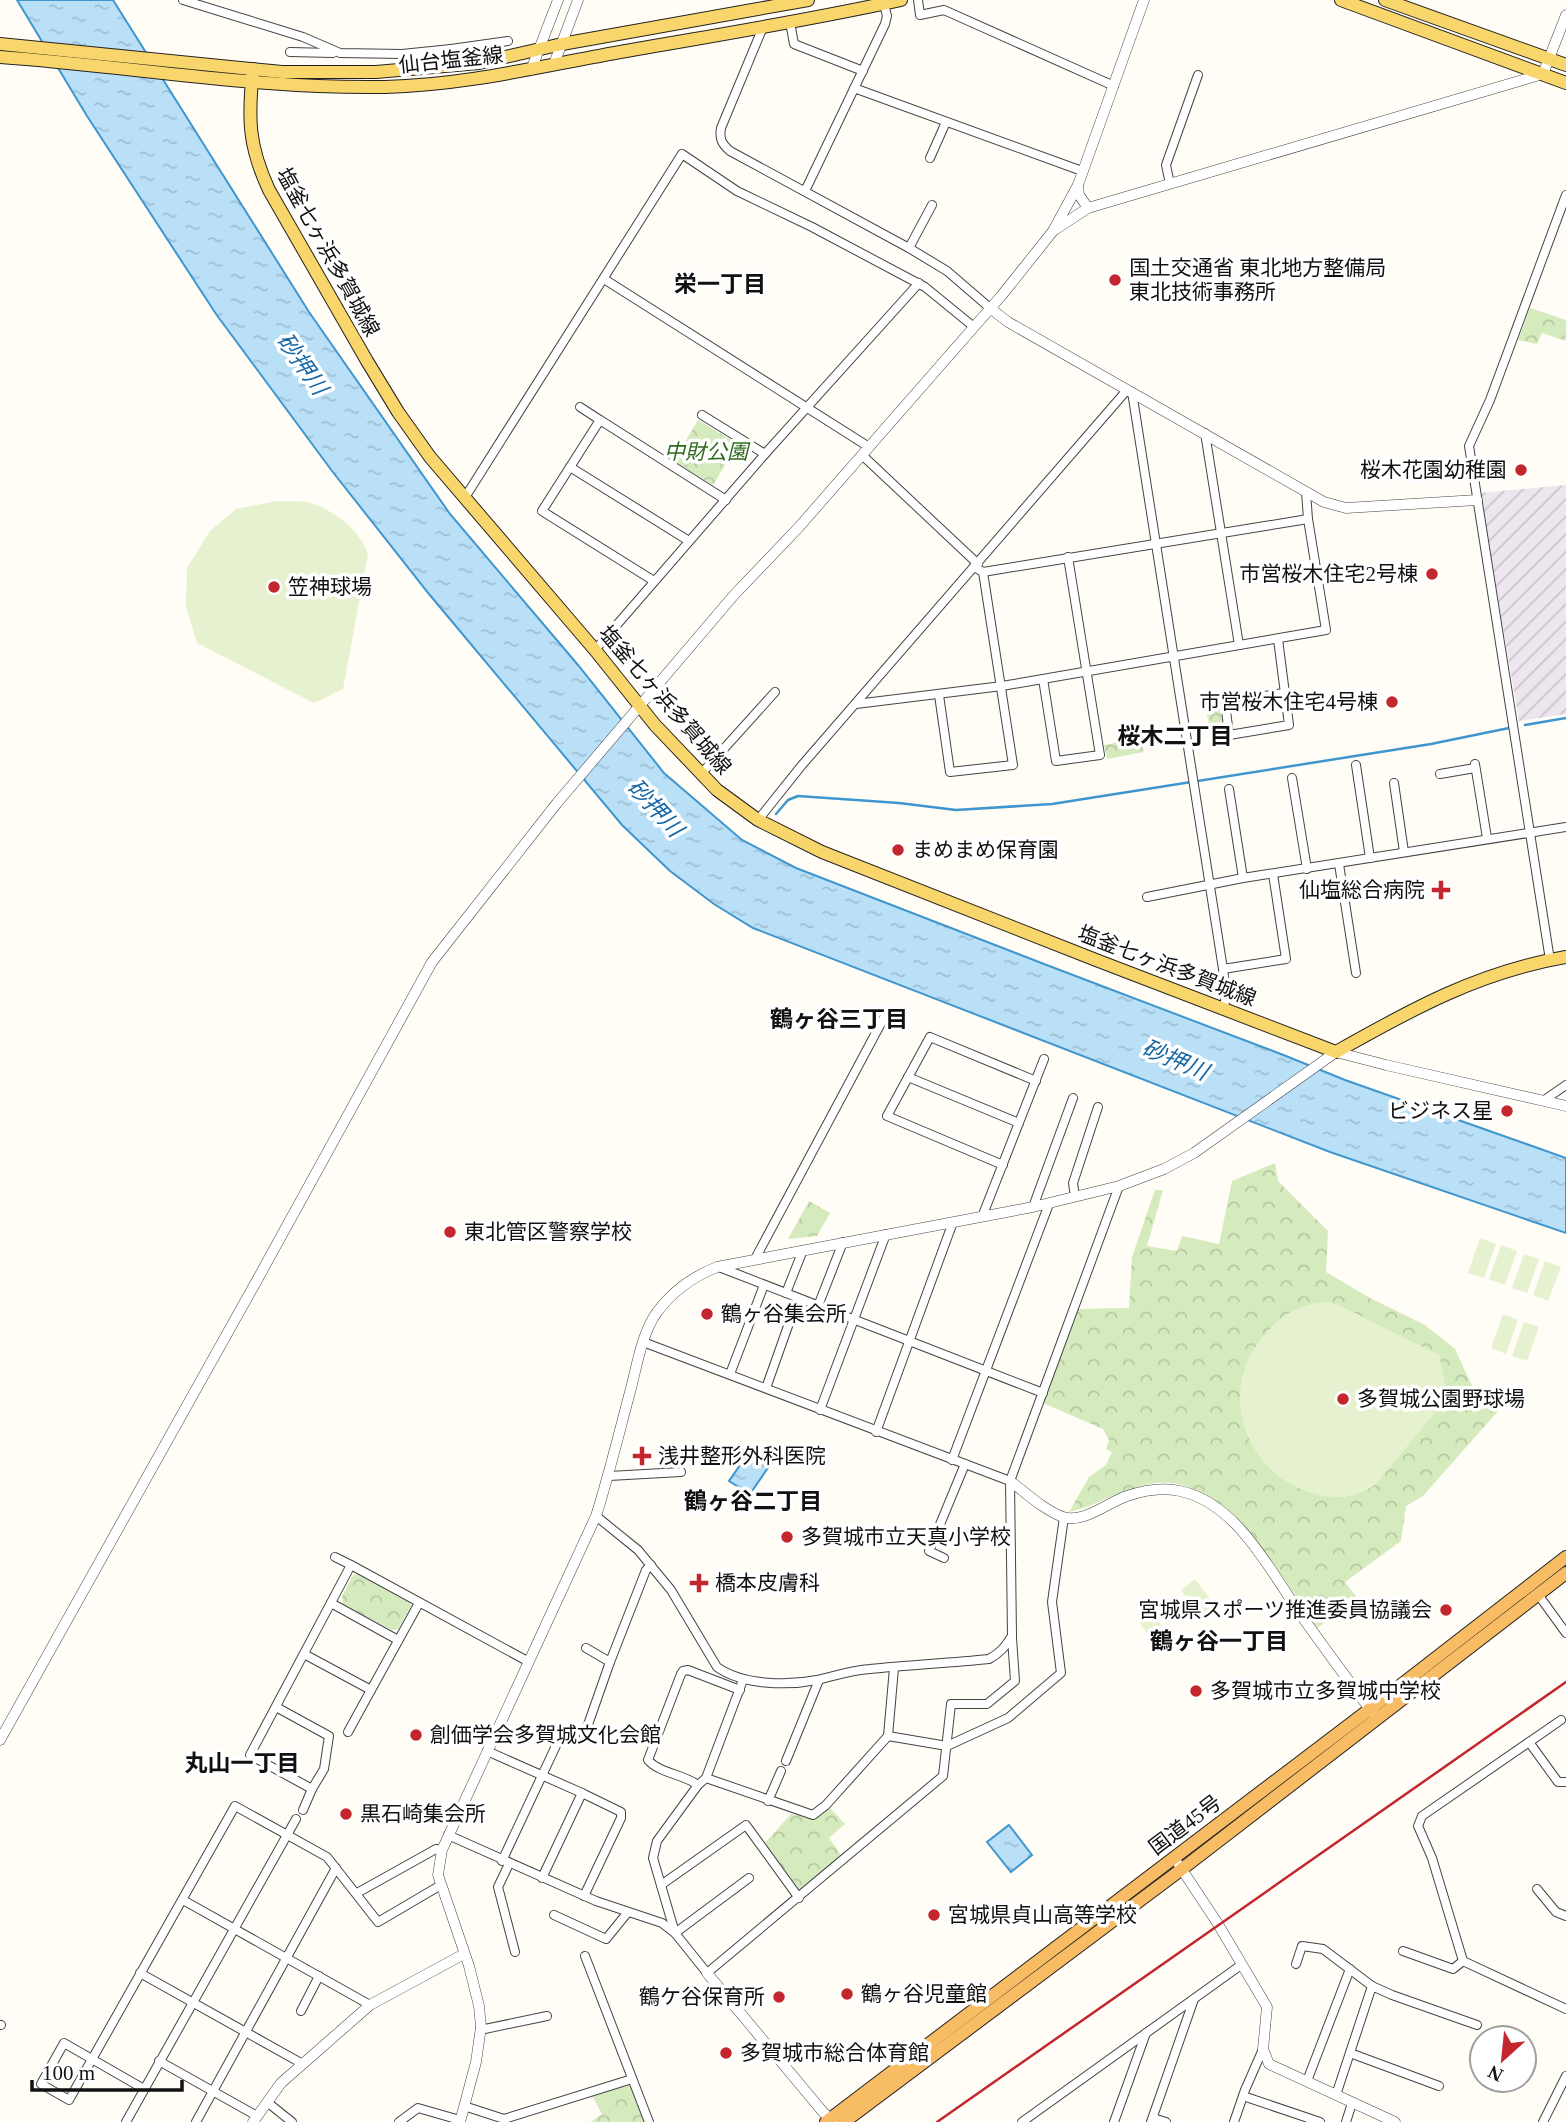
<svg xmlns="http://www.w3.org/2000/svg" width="1566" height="2122" font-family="'Times New Roman','Noto Sans JP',serif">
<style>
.industrial{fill:url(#industrial-furrows)}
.park{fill:url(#park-crowns)}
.pitch{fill:#e6f2cf}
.water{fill:url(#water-ripples);stroke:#3f96cf;stroke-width:2}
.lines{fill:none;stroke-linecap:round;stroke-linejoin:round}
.stream{stroke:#3f96cf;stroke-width:2.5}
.minor-casing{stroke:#444;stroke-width:10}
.tertiary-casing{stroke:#444;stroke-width:11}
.primary-casing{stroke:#222;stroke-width:14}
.trunk-casing{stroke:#222;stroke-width:14}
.minor{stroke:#fff;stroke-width:8}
.tertiary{stroke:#fff;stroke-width:10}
.primary{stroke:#f9d66b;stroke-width:12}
.trunk{stroke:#f7bc64;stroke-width:12}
.rail{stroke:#c4262e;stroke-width:2.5}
.poi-dot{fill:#c4262e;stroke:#fff;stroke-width:2.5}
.labels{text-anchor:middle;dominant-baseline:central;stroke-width:7;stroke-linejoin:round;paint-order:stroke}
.street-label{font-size:21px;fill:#111;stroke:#fff}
.poi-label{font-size:21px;fill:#111;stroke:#fff;text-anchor:start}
.park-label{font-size:21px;font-style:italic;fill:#2f6b1f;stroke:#fff}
.neighbourhood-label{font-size:23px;font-weight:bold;fill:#111;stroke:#fff}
.water-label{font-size:23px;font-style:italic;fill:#1768a6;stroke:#fff}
</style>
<defs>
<pattern id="industrial-furrows" width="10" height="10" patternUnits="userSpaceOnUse" patternTransform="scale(1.75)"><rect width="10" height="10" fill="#eee6ef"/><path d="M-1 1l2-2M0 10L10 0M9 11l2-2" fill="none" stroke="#cbc4cc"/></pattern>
<pattern id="park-crowns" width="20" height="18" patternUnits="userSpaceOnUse" patternTransform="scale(1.75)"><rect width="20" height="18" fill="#d5ebbd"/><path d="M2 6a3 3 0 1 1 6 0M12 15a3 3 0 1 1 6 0" fill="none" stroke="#b6c8a1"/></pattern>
<pattern id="water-ripples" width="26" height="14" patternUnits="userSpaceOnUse" patternTransform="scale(1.75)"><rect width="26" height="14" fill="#b9e0f7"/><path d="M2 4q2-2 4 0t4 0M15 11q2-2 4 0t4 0" fill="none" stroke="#9ebfd3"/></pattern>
</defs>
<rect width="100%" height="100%" fill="#fffdf5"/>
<polygon class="industrial" points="1566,485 1566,714 1519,721 1480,493"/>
<g class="park">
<polygon points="1530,308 1566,320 1566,341 1542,333 1537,344 1518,340"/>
<polygon points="698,420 738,444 713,485 674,461"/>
<polygon points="1216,701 1219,703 1224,736 1221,739 1212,741 1205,703"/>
<polygon points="1141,738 1144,752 1107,759 1104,745"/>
<path d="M1275,1163L1278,1181L1328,1231L1326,1272L1370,1298L1425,1325L1455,1349L1474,1390L1499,1410L1423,1496L1406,1506L1401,1541L1345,1582L1358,1599L1317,1628C1284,1580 1225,1475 1156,1483C1125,1487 1099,1505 1069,1512L1089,1477L1106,1465L1112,1452L1106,1449L1109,1440L1103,1429L1043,1403L1078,1309L1129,1308L1132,1257L1155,1190H1163L1147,1246L1177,1251L1182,1236L1219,1244L1232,1181Z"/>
<polygon points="809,1201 830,1213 817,1236 788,1239"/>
<polygon points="360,1574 409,1600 411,1606 398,1629 392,1630 343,1604 342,1596 353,1575"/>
<polygon points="828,1806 845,1824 829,1838 841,1855 799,1889 765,1843 791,1814 814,1817"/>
<polygon points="632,2079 649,2122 591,2122 602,2114 590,2092"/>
</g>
<g class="pitch">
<path d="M277,501C287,502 301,500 311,503C335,511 360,530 368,554L343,689L314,703L197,643L186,607L187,568L210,531L236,509Z"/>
<polygon points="1480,1238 1496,1244 1484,1278 1468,1273"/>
<polygon points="1501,1245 1517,1251 1505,1285 1489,1279"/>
<polygon points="1524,1254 1539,1259 1527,1293 1512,1288"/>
<polygon points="1545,1261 1561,1267 1548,1301 1533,1295"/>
<path d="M1328,1302L1339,1305L1439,1355L1448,1397L1376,1484C1359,1496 1341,1500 1320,1495C1245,1479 1213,1389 1267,1332C1283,1313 1303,1303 1328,1302Z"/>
<polygon points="1503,1314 1518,1320 1506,1354 1491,1348"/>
<polygon points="1524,1322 1539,1327 1527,1361 1512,1356"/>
<polygon points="1195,1579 1217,1608 1202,1619 1181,1590"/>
<polygon points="1151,1612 1173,1641 1160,1651 1139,1622"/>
</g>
<g class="water">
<polygon points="17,0 113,0 309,312 450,514 578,665 664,773 742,840 796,868 1044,964 1286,1056 1345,1080 1566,1158 1566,1233 1330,1152 753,928 714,904 670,871 622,825 429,594 332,471 216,314 87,116"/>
<polygon points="752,1448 772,1462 750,1494 729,1481"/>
<polygon points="1009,1825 1032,1855 1011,1872 987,1842"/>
</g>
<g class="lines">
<g class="stream">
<polyline points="1525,725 1566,718"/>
<polyline points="776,814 788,800 798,796 899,803 956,810 1052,804 1431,744 1509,728"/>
</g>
<g class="minor-casing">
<g id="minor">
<polyline points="183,0 303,37 340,53 402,54 451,49 453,66"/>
<polyline points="918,0 920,15 944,10 1114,86"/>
<polyline points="790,22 794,44 863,71"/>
<path d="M763,27L721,128C719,139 722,144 730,151L909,248L947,271L990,308"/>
<polyline points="451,49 508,41"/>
<polyline points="290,52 333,53"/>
<polyline points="854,88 1082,171"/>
<polyline points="930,158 946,122"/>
<polyline points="1170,184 1166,165 1198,75"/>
<polyline points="805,191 885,24 887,16 884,4"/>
<polyline points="909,248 932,205"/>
<polyline points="604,279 869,447"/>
<polyline points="1132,392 1223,969 1226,994 1224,1008"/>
<polyline points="580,407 600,420"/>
<polyline points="702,415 765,454"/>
<polyline points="1205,433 1239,645"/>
<polyline points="862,455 978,564"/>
<polyline points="570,467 689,541"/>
<polyline points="464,499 682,154 737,191 812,227 925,287 974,327"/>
<polyline points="974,567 983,572 1308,519"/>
<polyline points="654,581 542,511 600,420 726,500"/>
<polyline points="1278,639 1289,725 1229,735 1225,702 1284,693"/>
<polyline points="595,650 765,454 919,283"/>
<polyline points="1043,679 1056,761 1100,755 1068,557"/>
<polyline points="939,695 950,772 1013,765 983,572"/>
<polyline points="856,704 1002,686 1326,630 1308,519 1306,492"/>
<polyline points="1475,764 1487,838"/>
<polyline points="1356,765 1370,858"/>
<polyline points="701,774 775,692"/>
<polyline points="1440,774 1475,768"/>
<polyline points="1292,778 1307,869"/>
<polyline points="1394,783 1404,852"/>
<polyline points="1229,789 1243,878"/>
<polyline points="758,820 802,765 1127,390"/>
<polyline points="1339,864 1356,973"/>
<polyline points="1147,897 1243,878 1566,827"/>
<polyline points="1550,960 1469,446 1490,400 1566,195"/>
<polyline points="1223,969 1286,959 1273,874"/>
<polyline points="908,1077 1019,1123"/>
<polyline points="1543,1101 1566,1085"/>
<polyline points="1003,1165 887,1116 930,1037 1036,1081"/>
<polyline points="1075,1197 1073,1183 1098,1107"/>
<polyline points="1033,1207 1073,1098"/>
<polyline points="982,1217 1044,1059"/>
<polyline points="755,1259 887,1012"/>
<polyline points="719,1267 1043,1393"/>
<polyline points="786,1293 803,1250"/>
<polyline points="818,1306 843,1242"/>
<polyline points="643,1342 1010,1481"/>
<polyline points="730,1374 764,1285"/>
<polyline points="766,1388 798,1298"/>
<polyline points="820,1410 886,1234"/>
<polyline points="876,1432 953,1222"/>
<polyline points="952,1460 1049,1204"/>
<polyline points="609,1476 681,1472"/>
<path d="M596,1516L638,1550L671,1590L717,1667C742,1685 787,1686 817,1680C835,1676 851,1670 870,1669C910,1665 949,1663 989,1659C1000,1653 1005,1647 1012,1636L1010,1481L1119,1186"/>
<polyline points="335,1557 351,1565"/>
<polyline points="944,1558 929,1551 965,1464"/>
<polyline points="1537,1593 1566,1633"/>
<polyline points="331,1603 398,1640"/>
<polyline points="586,1648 610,1662 646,1570 651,1565"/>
<polyline points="304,1654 371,1690 419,1603"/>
<polyline points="743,1680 706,1778 698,1785 657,1841 653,1858 675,1933 749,1878"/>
<polyline points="276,1707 329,1736 324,1769 312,1789 250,1755 351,1565 529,1662"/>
<polyline points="1561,1720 1422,1816 1418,1826 1432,1858 1463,1961 1566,2009"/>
<polyline points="348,1732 371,1690"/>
<polyline points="584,1736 610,1662"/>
<polyline points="888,1736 947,1746 1008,1718 1061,1673 1052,1602 1064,1517"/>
<polyline points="1529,1742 1558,1782 1566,1782"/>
<polyline points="487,1751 582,1793 542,1878"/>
<polyline points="786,1761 819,1680"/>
<polyline points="706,1778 813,1815 826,1805 888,1736 894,1668"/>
<path d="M698,1785C683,1774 659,1773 648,1760L681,1674L683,1671L688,1670L740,1690"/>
<polyline points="582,1793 621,1812 621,1818 584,1896"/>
<polyline points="768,1801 781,1771"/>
<polyline points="303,1810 312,1789"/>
<polyline points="448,1835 596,1901 662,1923 675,1933 707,1973 943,1776 951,1704 987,1704 1015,1681 1012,1638"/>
<polyline points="502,1861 561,1735"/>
<polyline points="509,1864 498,1887 515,1952"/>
<polyline points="661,1885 746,1825 799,1898"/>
<polyline points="1537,1889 1556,1912 1566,1916"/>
<polyline points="357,1893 436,1849 442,1850"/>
<polyline points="183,1900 370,2005"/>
<polyline points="554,1915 606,1939 628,1912"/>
<polyline points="1403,1951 1453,1969 1463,1961"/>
<polyline points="585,1956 649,2122"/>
<polyline points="1296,1964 1302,1946 1323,1949 1372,1986"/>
<polyline points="140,1973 301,2063"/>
<polyline points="301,2011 319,1976"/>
<polyline points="0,2025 1,2025"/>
<polyline points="480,2030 547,2016"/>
<polyline points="1350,2053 1439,2086"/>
<polyline points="159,2061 257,2116"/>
<polyline points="1307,2081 1350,1969"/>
<path d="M144,2089L64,2043L41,2084L69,2100C124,2002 180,1904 235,1806L327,1857L378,1922L441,1885"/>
<polyline points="1336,2095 1372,1986 1392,1995 1477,2025"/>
<polyline points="1243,2096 1320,2122"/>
<polyline points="267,2102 292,2122"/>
<polyline points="464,2106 504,2119 505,2122"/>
<polyline points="1153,2118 1166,2122"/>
<polyline points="504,2119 632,2079"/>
<polyline points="126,2122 296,1819"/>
<polyline points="196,2122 336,1868"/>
<polyline points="399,2122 418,2108 460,2120"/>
<polyline points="1022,2122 1241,1965"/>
<polyline points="1114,2122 1146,2033"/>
<polyline points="1151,2122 1194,1999"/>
<polyline points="1234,2122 1245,2090 1263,2049"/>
<polyline points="1346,2122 1352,2103"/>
<polyline points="1543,2122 1566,2076"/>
</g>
</g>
<g class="tertiary-casing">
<g id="tertiary">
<polyline points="554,64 578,0"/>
<polyline points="531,70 558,0"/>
<polyline points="1078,185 1079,195 1088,208"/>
<polyline points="1056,229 1088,208 1543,74 1566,15"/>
<polyline points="990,308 1008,322 1324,502 1346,508 1477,500"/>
<path d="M1010,1481C1026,1493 1044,1510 1063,1517C1083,1524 1109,1502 1127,1496C1145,1490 1162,1487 1180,1491C1238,1503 1272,1574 1303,1618C1326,1650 1349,1682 1373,1713"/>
<polyline points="0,1740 256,1282 432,962 557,803 734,595 799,527 1002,295 1053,231 1078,185 1144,0"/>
<polyline points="1179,1865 1218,1924 1267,2007 1263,2049 1269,2064 1395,2122"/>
<polyline points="707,1973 823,2112 833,2122"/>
<polyline points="253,2122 281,2083 370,2005 464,1954"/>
<path d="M460,2122L476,2062L481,2027L479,2006L469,1966L438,1875L442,1850L596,1516C609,1475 619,1433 630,1392C637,1366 641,1337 655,1315C671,1292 692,1277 717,1267L1033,1207L1119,1186L1164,1169L1194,1153L1336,1052L1386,1065L1566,1106"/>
</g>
</g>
<g class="primary-casing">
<g id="primary">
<polyline points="1341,0 1566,83"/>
<polyline points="1385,0 1566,65"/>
<polyline points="0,44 282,72 376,72 479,63 562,44 808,0"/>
<path d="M0,57C128,66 256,89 385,87C465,85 537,67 615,53C710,36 806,21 901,0"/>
<path d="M253,69C248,118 248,145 269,190L367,361L398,412L430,457L595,650L655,725L717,790L758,820L822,852L1096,960L1336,1052C1412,1009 1479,972 1566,957"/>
</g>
</g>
<g class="trunk-casing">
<g id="trunk">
<polyline points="826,2122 1370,1709 1566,1557"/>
<polyline points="844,2122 1182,1869 1566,1573"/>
</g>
</g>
<use href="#minor" class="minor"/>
<use href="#tertiary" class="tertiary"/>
<use href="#primary" class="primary"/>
<use href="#trunk" class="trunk"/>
<polyline class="rail" points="937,2122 1566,1682"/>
</g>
<g class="poi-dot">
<circle cx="1115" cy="280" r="7"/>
<circle cx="1521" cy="470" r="7"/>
<circle cx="1432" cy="574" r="7"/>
<circle cx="274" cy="587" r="7"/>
<circle cx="1392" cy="702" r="7"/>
<circle cx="898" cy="850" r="7"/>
<path d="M1437.5 879.5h7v7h7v7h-7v7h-7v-7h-7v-7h7z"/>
<circle cx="1507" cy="1111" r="7"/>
<circle cx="450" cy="1232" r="7"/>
<circle cx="707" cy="1314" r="7"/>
<circle cx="1343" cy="1399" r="7"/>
<path d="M638.5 1445.5h7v7h7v7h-7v7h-7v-7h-7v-7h7z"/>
<circle cx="787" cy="1537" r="7"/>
<path d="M695.5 1572.5h7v7h7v7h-7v7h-7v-7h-7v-7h7z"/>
<circle cx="1446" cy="1610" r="7"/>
<circle cx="1196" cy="1691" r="7"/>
<circle cx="416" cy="1735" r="7"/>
<circle cx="346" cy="1814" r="7"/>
<circle cx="934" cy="1915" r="7"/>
<circle cx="847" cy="1994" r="7"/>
<circle cx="779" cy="1997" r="7"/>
<circle cx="726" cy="2053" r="7"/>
</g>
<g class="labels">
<g class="street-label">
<text transform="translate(451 60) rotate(-6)">仙台塩釜線</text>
<text transform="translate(328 252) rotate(61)">塩釜七ヶ浜多賀城線</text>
<text transform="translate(665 700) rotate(49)">塩釜七ヶ浜多賀城線</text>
<text transform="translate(1167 966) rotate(21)">塩釜七ヶ浜多賀城線</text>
<text transform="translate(1185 1825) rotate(-37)">国道45号</text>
</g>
<g class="poi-label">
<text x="1129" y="268">国土交通省 東北地方整備局<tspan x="1129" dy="24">東北技術事務所</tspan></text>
<text x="1507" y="470" text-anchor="end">桜木花園幼稚園</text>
<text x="1418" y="574" text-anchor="end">市営桜木住宅2号棟</text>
<text x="288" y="587">笠神球場</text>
<text x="1378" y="702" text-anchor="end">市営桜木住宅4号棟</text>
<text x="912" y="850">まめまめ保育園</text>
<text x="1425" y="890" text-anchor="end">仙塩総合病院</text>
<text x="1493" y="1111" text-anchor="end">ビジネス星</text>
<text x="464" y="1232">東北管区警察学校</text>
<text x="721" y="1314">鶴ヶ谷集会所</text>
<text x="1357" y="1399">多賀城公園野球場</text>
<text x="658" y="1456">浅井整形外科医院</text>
<text x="801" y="1537">多賀城市立天真小学校</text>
<text x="715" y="1583">橋本皮膚科</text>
<text x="1432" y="1610" text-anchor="end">宮城県スポーツ推進委員協議会</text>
<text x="1210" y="1691">多賀城市立多賀城中学校</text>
<text x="430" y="1735">創価学会多賀城文化会館</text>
<text x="360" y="1814">黒石崎集会所</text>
<text x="948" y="1915">宮城県貞山高等学校</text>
<text x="861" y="1994">鶴ヶ谷児童館</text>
<text x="765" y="1997" text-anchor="end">鶴ケ谷保育所</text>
<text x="740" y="2053">多賀城市総合体育館</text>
</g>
<g class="park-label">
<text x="706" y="452">中財公園</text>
</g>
<g class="neighbourhood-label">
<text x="720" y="284">栄一丁目</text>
<text x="1175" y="736">桜木二丁目</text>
<text x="839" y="1019">鶴ヶ谷三丁目</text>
<text x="753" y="1501">鶴ヶ谷二丁目</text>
<text x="1219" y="1641">鶴ヶ谷一丁目</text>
<text x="242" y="1763">丸山一丁目</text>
</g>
<g class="water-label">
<text transform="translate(302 364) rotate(55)">砂押川</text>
<text transform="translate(655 808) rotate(47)">砂押川</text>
<text transform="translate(1175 1060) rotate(23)">砂押川</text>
</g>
</g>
<g transform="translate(1503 2059) rotate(207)"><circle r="33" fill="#ffffff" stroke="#a0a0a0" stroke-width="2"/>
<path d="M0-5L12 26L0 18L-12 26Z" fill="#c4262e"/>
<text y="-10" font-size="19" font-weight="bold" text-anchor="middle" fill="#111111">N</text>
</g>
<path d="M32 2080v10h150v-10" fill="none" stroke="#111111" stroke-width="3.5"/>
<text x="42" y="2080" font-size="21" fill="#111111" stroke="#ffffff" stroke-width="5" paint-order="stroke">100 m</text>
</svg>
